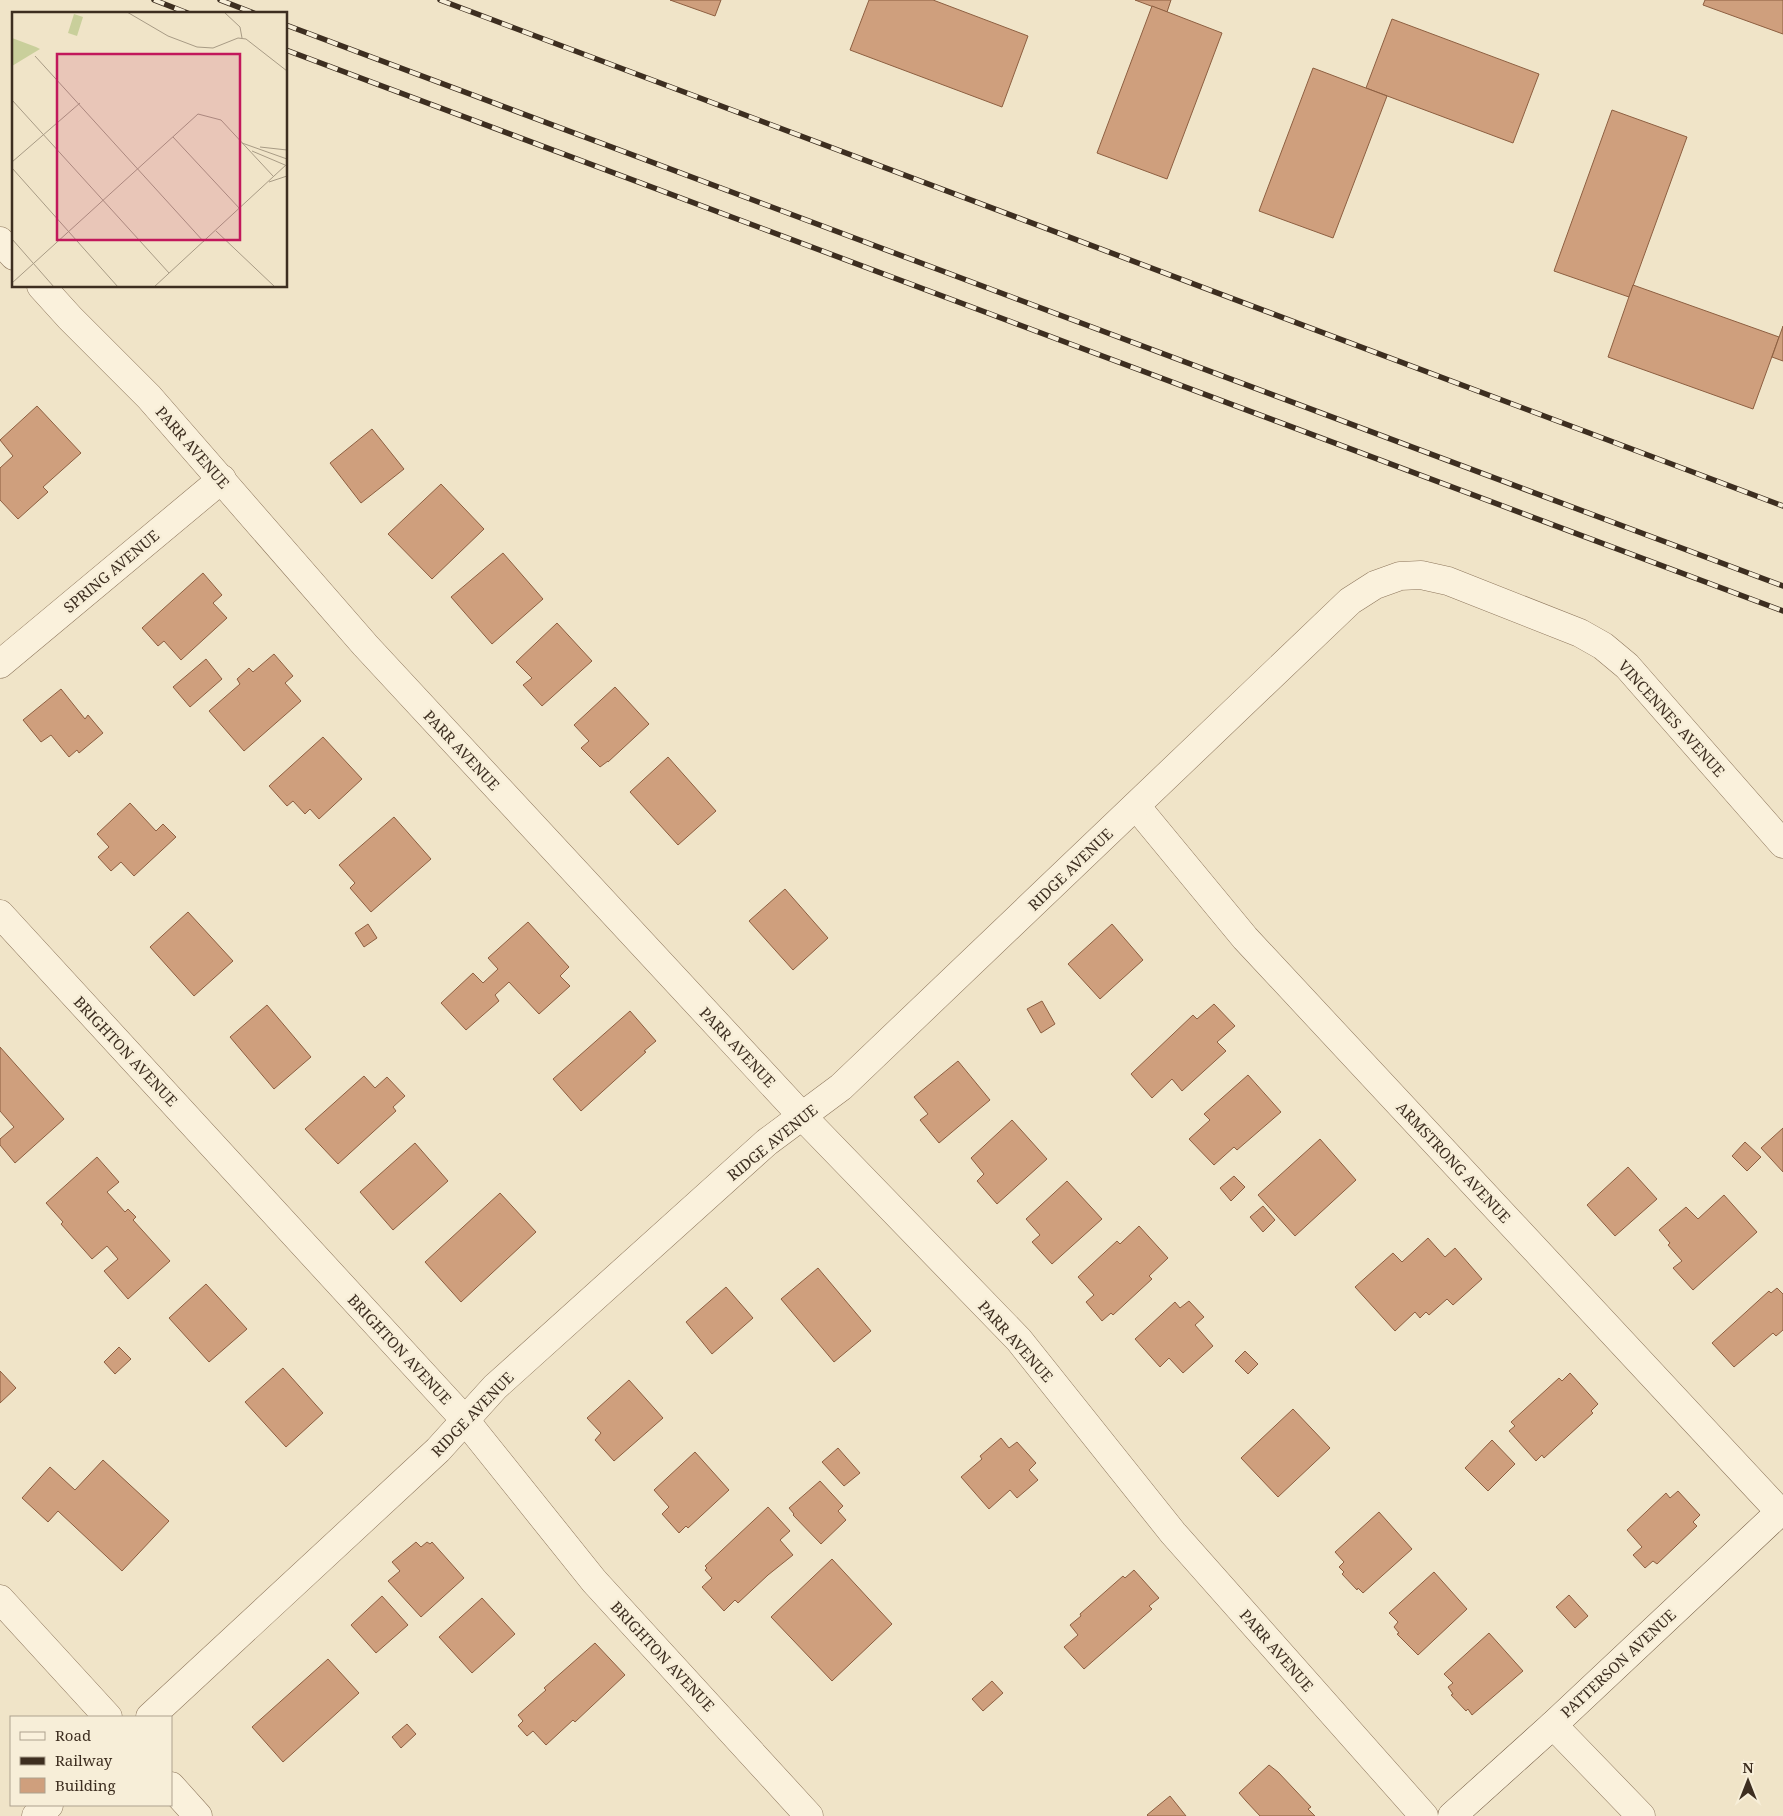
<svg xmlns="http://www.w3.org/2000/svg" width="1783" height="1816" font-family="'Noto Serif',serif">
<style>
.building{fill:#cf9f7d;stroke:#8d5f41}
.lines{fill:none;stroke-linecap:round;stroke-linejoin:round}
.minor-casing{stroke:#8d765c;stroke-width:29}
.secondary-casing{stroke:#6f573f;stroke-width:29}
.minor{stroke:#faf1dc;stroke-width:28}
.secondary{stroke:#faf1dc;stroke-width:28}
.rail-casing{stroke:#3d2e20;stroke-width:5.5}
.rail{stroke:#f7eed8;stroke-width:4;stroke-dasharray:11;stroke-linecap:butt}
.labels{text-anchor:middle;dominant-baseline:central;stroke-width:5;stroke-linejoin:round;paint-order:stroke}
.street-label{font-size:15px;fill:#3d2e20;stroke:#f7eed8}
.inset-road{fill:none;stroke:#a89b85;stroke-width:1}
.view{fill:#c2185b;fill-opacity:0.15;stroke:#c2185b;stroke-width:2.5}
.inset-edge{fill:none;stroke:#3d2e20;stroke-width:2.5}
</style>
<rect width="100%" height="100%" fill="#f0e4c8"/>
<g class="building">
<polygon points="670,0 721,0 715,16"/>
<polygon points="869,0 933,0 1028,36 1002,107 850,50"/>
<polygon points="1135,0 1171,0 1167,12"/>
<polygon points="1705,0 1783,0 1783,34 1703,5"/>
<polygon points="1152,6 1222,33 1167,179 1097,153"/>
<polygon points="1392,19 1539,74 1513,143 1366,88"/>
<polygon points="1313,68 1387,96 1333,238 1259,211"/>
<polygon points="1612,110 1687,137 1629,297 1554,271"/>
<polygon points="1633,285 1779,337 1753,409 1608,357"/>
<polygon points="1783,326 1783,361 1772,357"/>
<polygon points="37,406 81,453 43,487 48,492 18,519 0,500 0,468 13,456 0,440"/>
<polygon points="372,429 404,469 361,503 330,463"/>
<polygon points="441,484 484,529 432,579 388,534"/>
<polygon points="503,553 543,599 492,644 451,597"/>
<polygon points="203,573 222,595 213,603 227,618 181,660 164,641 158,646 142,628"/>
<polygon points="557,623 592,661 542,706 523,685 532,678 516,662"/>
<polygon points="274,654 293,676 285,683 301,701 244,751 209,711 240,684 237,679 249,668 253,672"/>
<polygon points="206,659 222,679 190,707 173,687"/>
<polygon points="615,687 649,724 608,762 608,761 600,767 581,748 589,741 574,725"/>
<polygon points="61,689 85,719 88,715 103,733 79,753 77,750 69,757 51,735 41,742 23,720"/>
<polygon points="323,737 362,779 319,819 310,809 305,814 293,801 287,806 269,786"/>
<polygon points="668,757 716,811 678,845 630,792"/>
<polygon points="130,803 156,831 163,824 176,837 134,876 121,862 111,871 98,857 109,847 97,834"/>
<polygon points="394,817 431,859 371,912 350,888 355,883 339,865"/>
<polygon points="785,889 828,938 793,970 749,921"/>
<polygon points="188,912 233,961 194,996 150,947"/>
<polygon points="528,922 569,967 560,976 570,986 539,1014 509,982 495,995 499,1001 466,1030 441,1003 473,973 483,983 498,969 488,958"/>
<polygon points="368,924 377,938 364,947 355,933"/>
<polygon points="1112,924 1143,960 1100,999 1068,964"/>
<polygon points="1042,1001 1055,1024 1041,1033 1027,1009"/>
<polygon points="1214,1004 1235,1026 1217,1042 1226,1051 1182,1091 1172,1079 1152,1098 1131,1074 1193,1015 1197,1019"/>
<polygon points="267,1005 311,1057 274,1089 230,1037"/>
<polygon points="630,1011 656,1041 644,1051 646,1052 581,1111 553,1079"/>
<polygon points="0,1047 64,1119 15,1163 0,1145 0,1139 14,1127 0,1111"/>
<polygon points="958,1061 990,1100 939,1143 920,1120 928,1114 914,1097"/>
<polygon points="1248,1075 1281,1112 1237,1150 1234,1147 1214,1165 1189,1139 1210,1120 1204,1114"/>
<polygon points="364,1076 375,1088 387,1077 405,1096 393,1107 396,1111 338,1164 305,1129"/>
<polygon points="1012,1120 1047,1159 997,1204 977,1181 984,1174 971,1158"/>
<polygon points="1783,1128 1783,1172 1761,1148"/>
<polygon points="1320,1139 1356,1180 1295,1236 1258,1195"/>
<polygon points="1745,1142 1761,1157 1747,1171 1732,1156"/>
<polygon points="415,1143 448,1181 393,1230 360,1192"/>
<polygon points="97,1157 119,1182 107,1192 125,1212 128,1209 136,1217 133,1220 170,1261 128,1299 104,1271 118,1259 107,1246 92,1259 61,1224 63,1222 46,1203"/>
<polygon points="1628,1167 1657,1199 1615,1236 1587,1205"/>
<polygon points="1234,1176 1245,1187 1231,1201 1220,1188"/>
<polygon points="1067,1181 1102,1219 1052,1264 1032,1242 1040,1235 1026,1219"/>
<polygon points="500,1193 536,1232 461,1302 425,1262"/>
<polygon points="1724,1195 1757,1232 1693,1290 1673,1268 1682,1261 1668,1245 1670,1243 1659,1230 1686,1207 1698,1219"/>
<polygon points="1263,1206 1275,1220 1263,1232 1250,1217"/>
<polygon points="1139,1226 1168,1258 1149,1276 1152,1279 1113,1315 1111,1313 1102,1321 1086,1302 1094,1295 1078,1277 1117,1241 1120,1244"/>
<polygon points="1428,1238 1445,1257 1455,1248 1482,1279 1453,1305 1447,1299 1429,1315 1426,1312 1420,1318 1415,1312 1395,1331 1355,1287 1393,1253 1402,1262"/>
<polygon points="818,1268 871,1331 834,1362 781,1299"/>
<polygon points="206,1284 247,1329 209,1362 169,1318"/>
<polygon points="726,1287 753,1318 712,1354 686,1322"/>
<polygon points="1777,1288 1783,1294 1783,1330 1776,1336 1773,1333 1734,1367 1712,1343 1769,1291 1771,1293"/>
<polygon points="1189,1301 1204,1317 1195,1325 1213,1346 1183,1373 1169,1358 1160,1367 1135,1339 1175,1302 1180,1308"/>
<polygon points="119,1347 131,1359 115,1374 104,1362"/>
<polygon points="1245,1351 1258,1364 1248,1374 1235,1361"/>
<polygon points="283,1368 323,1413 286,1447 245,1402"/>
<polygon points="0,1371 16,1388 0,1403"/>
<polygon points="1570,1373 1598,1404 1591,1411 1593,1413 1544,1458 1542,1455 1536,1461 1509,1431 1515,1426 1511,1422 1559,1378 1562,1381"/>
<polygon points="629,1380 663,1418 614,1461 595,1440 601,1433 587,1418"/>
<polygon points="1293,1409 1330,1448 1278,1497 1241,1458"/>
<polygon points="1001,1438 1009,1448 1017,1442 1036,1463 1029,1470 1038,1480 1017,1498 1010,1490 989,1509 961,1477 982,1459 980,1456"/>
<polygon points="1492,1440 1515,1464 1488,1491 1465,1468"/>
<polygon points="838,1448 860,1473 844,1486 822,1462"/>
<polygon points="695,1452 729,1490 688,1528 686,1526 679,1533 662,1514 669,1507 654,1490"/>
<polygon points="103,1460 169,1521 122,1571 58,1511 48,1522 22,1498 50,1467 75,1490"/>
<polygon points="820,1481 843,1506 838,1511 846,1520 821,1544 793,1515 794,1514 789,1508"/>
<polygon points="1678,1491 1700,1515 1693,1522 1697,1526 1657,1564 1653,1561 1645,1568 1633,1555 1642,1547 1627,1530 1666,1493 1670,1498"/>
<polygon points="768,1507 790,1531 780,1540 793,1555 768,1575 738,1603 735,1600 724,1611 702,1587 712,1578 705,1570 707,1568 705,1566"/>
<polygon points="1379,1512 1412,1549 1363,1593 1358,1588 1357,1590 1342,1574 1344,1572 1339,1567 1344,1562 1335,1552"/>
<polygon points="416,1542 421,1547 427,1542 430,1544 432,1542 464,1578 421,1617 388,1581 400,1571 392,1562"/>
<polygon points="832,1559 892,1624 832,1681 771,1617"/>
<polygon points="1134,1570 1159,1598 1149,1606 1152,1609 1084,1669 1064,1647 1078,1635 1070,1625 1081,1616 1080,1614 1123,1576 1125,1578"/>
<polygon points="1434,1572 1467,1609 1418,1655 1397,1634 1399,1633 1394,1627 1398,1622 1389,1613"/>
<polygon points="1569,1595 1588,1616 1575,1628 1556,1607"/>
<polygon points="382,1596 408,1625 376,1653 351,1625"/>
<polygon points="482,1598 515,1634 472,1673 439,1637"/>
<polygon points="1489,1633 1523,1671 1472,1715 1468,1709 1466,1711 1451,1695 1453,1694 1448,1687 1453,1683 1444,1674"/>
<polygon points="595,1643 625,1675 575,1722 573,1720 546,1745 533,1731 527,1736 518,1726 523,1721 518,1715 546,1690 544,1688"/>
<polygon points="328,1659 359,1693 283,1762 252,1727"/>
<polygon points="992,1681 1003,1693 983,1711 972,1699"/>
<polygon points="407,1724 416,1734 401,1748 392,1737"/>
<polygon points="1269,1765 1278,1772 1311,1807 1308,1809 1315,1816 1260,1816 1246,1801 1239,1793"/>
<polygon points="1170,1796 1186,1816 1148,1816 1147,1815"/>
</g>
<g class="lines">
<g class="minor-casing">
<g id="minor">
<polyline points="0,241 14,256"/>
<polyline points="41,286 70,318 149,397 365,645 802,1116 1019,1340 1173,1533 1424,1816"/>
<polyline points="0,664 222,479"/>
<polyline points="1136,806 1245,938 1780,1512"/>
<polyline points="0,914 465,1420 594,1581 809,1816"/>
<polyline points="0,1599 108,1717"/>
<polyline points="150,1717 438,1450 495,1387 767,1142 841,1087 1350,601 1375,585 1400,576 1421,575 1448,581 1580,633 1603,646 1627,666 1783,844"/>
<polyline points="1553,1725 1641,1816"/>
<polyline points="171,1786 198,1816"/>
<polyline points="36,1816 49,1805"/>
</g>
</g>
<g class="secondary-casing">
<polyline id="secondary" points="1452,1816 1553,1725 1783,1509"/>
</g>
<use href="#minor" class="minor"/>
<use href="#secondary" class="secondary"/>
<g class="rail-casing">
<g id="rail">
<polyline points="154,0 190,14"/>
<polyline points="220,0 256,14"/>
<polyline points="440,0 1783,506"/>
<polyline points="286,25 1783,586"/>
<polyline points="286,50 1783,611"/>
</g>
</g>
<use href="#rail" class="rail"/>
</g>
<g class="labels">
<g class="street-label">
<text transform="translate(193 447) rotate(49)">PARR AVENUE</text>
<text transform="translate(111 571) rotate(-40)">SPRING AVENUE</text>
<text transform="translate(1672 718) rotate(48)">VINCENNES AVENUE</text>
<text transform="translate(462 750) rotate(47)">PARR AVENUE</text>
<text transform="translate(1070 869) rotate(-44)">RIDGE AVENUE</text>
<text transform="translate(738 1047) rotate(47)">PARR AVENUE</text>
<text transform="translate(126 1051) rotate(47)">BRIGHTON AVENUE</text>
<text transform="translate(772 1142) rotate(-39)">RIDGE AVENUE</text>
<text transform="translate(1454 1162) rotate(47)">ARMSTRONG AVENUE</text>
<text transform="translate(1016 1341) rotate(48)">PARR AVENUE</text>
<text transform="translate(400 1349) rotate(47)">BRIGHTON AVENUE</text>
<text transform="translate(472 1414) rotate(-46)">RIDGE AVENUE</text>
<text transform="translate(1277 1650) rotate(49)">PARR AVENUE</text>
<text transform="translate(663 1656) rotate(47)">BRIGHTON AVENUE</text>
<text transform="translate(1618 1663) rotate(-43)">PATTERSON AVENUE</text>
</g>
</g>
<g transform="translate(12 12)">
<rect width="275" height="275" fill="#f0e4c8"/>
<path d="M62,2L71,5L65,24L56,21ZM0,26L24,35L28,37L0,54Z" fill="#c9cf9b"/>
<path class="inset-road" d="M115,0L156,24L185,35L201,36L226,26L234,27L275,59M212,0L228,15L230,26M23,44L192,230M0,88L157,261M161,125L228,197M230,131L275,147M248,135L275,138M240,139L273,153M0,150L68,91M0,156L106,275M257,170L275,164M204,219L263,275M0,227L42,275M0,271L186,102L209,108L261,164M142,275L275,152"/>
<path class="view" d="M45,42H228V228H45Z"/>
<rect width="275" height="275" class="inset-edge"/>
</g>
<rect x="10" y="1716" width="162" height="90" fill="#f7eed8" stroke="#ada18e"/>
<rect x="20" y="1732" width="25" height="8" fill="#faf1dc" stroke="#ada18e"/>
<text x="55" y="1741" font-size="15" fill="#3d2e20">Road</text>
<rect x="20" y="1757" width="25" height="8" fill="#3d2e20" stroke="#ada18e"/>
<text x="55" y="1766" font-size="15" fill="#3d2e20">Railway</text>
<rect x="20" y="1778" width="25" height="15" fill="#cf9f7d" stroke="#ada18e"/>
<text x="55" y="1791" font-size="15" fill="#3d2e20">Building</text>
<g transform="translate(1748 1781)" stroke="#f7eed8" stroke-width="4" paint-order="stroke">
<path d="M0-4L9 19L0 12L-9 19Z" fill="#3d2e20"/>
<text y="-8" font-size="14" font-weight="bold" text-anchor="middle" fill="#3d2e20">N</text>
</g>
</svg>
